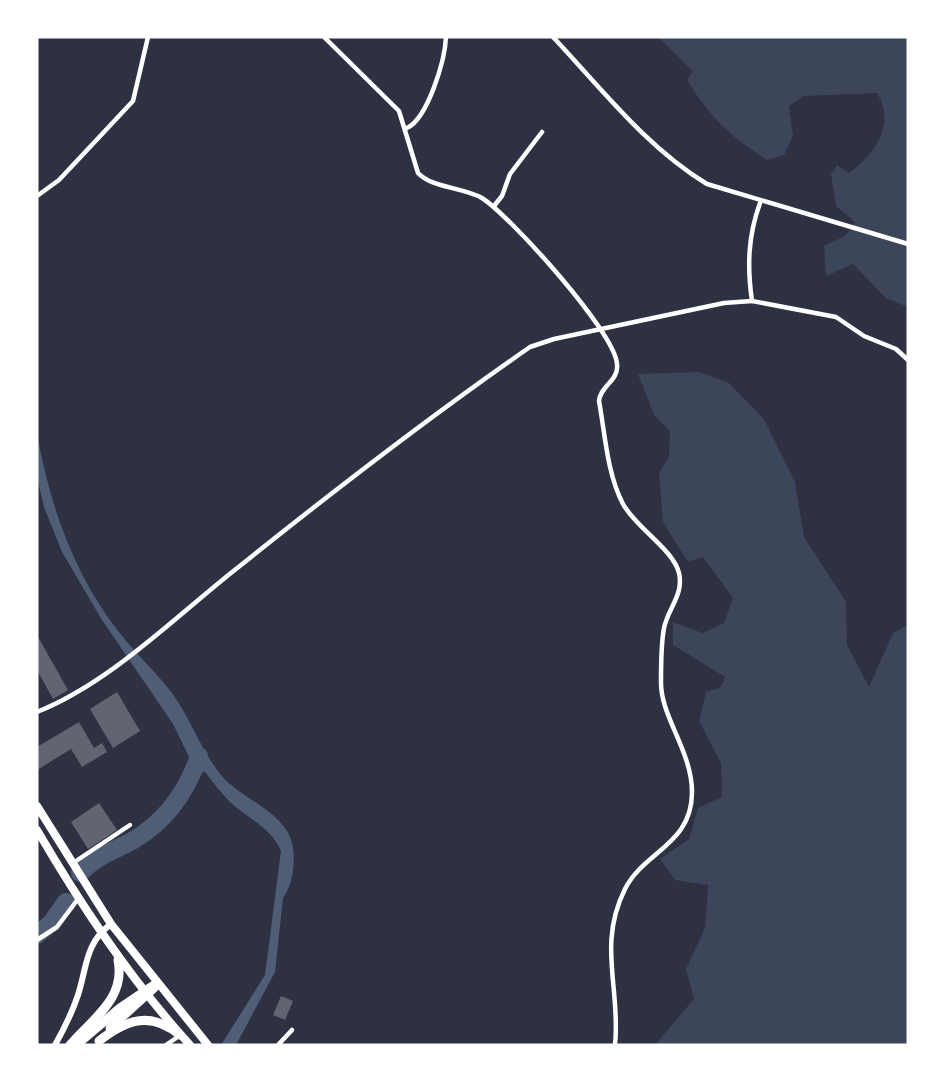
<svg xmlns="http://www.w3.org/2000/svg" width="945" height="1082" font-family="'Golos Text',sans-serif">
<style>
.green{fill:#3c4559}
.water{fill:#4f5d75}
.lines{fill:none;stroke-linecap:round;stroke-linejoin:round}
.river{stroke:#4f5d75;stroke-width:18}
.building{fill:#626471}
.minor{stroke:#fff;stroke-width:4.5}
.secondary{stroke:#fff;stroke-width:6}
.trunk{stroke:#fff;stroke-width:8}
.motorway{stroke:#fff;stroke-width:9}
</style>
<rect width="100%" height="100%" fill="#2d3142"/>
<g class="green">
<path d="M658,37H908V307L886,298L853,264L826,276L824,246L845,236L855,222L836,206L831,174L837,165L849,173C875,153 896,125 877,93L803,96L789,106L793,136L784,155L767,160C729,135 711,119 687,80L693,71Z"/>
<polygon points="699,372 729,383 764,419 795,482 804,537 846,602 847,645 869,687 893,633 908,625 908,1045 655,1045 694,999 686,969 705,928 708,885 675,880 660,859 689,839 698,808 722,797 721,763 699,721 706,692 720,688 725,677 673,645 673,622 702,633 724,623 733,598 703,557 688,562 663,522 659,473 669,457 670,431 654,415 638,374"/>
</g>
<path class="water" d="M37,433C50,507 75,578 123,637C138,656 157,673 172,693C191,719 200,749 221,775C240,798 278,809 290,837C297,853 294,884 283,898L275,972L236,1045H221L265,975L281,851C271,827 248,819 230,802C221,793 213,782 205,772L197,773L173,724L102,620L62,552L44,507L37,477Z"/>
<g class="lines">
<g class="river">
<path d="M80,873C95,857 113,851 132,841C165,822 187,791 199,756"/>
<polyline points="37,935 51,923 66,902"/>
</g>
</g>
<g class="building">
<polygon points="37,635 68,690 53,699 37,670"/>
<polygon points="117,692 140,731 113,748 90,709"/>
<polygon points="79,722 94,748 102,743 107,752 82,767 71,749 37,770 37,747"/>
<polygon points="99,803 117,830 88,849 71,822"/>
<polygon points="281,996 293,1001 285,1020 273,1015"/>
</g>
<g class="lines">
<g class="minor">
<path d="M324,37L399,111L418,173C432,188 462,187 482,198C510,216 615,332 617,364C619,381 600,386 599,401C605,433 607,474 623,504C636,528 673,549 679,573C684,595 668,608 664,628C661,644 661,664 661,681C660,716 692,751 692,792C692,845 644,851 625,889C597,945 621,989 615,1045"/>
<path d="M553,37C601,88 646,147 707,184L908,244"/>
<path d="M407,128C428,118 445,60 446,37"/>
<polyline points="37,196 59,180 133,101 148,37"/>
<polyline points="494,206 502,196 510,174 542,132"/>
<polyline points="752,301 836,317 864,336 896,349 908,360"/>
<path d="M37,712C110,683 175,617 236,569C332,492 429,417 530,347L554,339L724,303L752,301C747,266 748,236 760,203"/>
<polyline points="73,863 130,825"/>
<polyline points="37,940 57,927 78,899"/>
<polyline points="166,1045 179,1036"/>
<polyline points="278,1045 292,1030"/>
</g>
<path class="secondary" d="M55,1045C64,1029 72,1013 78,995C87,967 85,943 111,924"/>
<g class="trunk">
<polyline points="37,806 111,924 208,1045"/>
<path d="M37,830C82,907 130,979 190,1045"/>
</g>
<g class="motorway">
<polyline points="110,1028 154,988"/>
<polyline points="81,1041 120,1008 157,983"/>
<path d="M99,1041C127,1019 151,1011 180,1035"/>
<path d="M70,1045C92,1019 126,999 118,960"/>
</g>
</g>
<rect width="945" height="1082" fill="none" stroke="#ffffff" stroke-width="77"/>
</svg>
